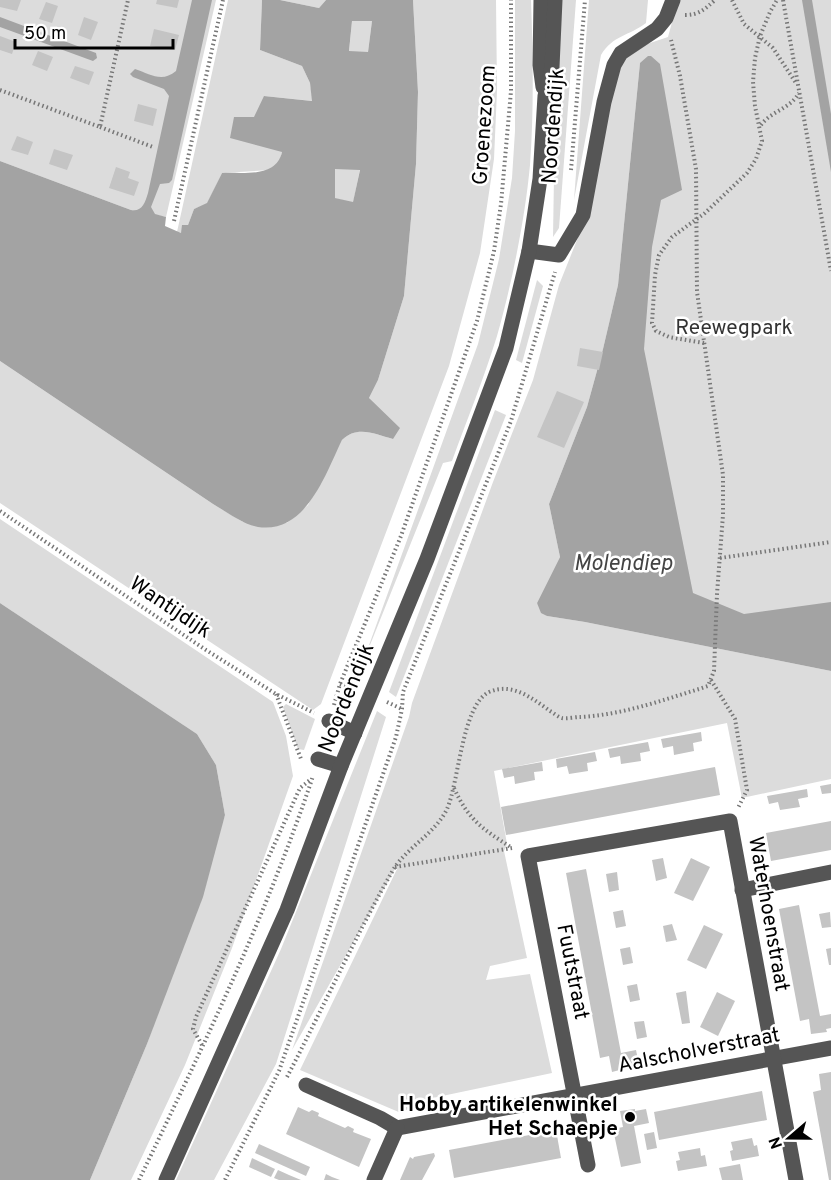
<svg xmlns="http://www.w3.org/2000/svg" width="831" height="1180" font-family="Overpass,sans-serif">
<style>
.green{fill:#dcdcdc}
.water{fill:#a3a3a3;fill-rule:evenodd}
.building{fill:#c4c4c4}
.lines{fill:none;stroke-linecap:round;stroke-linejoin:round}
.path{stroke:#777;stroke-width:4;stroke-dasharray:1.5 3;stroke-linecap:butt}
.minor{stroke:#555;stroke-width:15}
.poi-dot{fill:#000;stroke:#fff;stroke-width:2}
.labels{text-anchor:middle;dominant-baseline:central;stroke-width:5;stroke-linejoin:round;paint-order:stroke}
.street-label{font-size:21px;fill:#000;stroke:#fff}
.park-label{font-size:21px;fill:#333;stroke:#fff}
.poi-label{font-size:21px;font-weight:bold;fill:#000;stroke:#fff;text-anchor:end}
.water-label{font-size:22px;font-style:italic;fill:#444;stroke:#fff}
</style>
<rect width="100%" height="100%" fill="#fff"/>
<g class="green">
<polygon points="0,0 216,0 166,217 131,210 0,161"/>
<polygon points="228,0 262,0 260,50 302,66 310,83 313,101 264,96 282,152 279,163 270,170 222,173 207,204 194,209 188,225 181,233 177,232"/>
<polygon points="280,0 326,0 319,8"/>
<path d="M413,0H496L497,91L494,159L480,253L449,366L321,704L313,710L0,503V361L213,504L243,522L287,523L308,505L342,440C357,425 375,434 393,439L369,398L378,380L404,296L416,164L418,92Z"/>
<path d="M515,0H531C533,55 534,110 530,165C525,219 512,283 497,336C484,378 467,420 452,461L443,463L360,670L478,344L499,259L512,178L515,131Z"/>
<polygon points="561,0 576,0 559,228 553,237 555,115"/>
<path d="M589,0H648L646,23C629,36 613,35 601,55L574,200Z"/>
<polygon points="678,0 831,0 831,616 746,620 691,597 637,332 640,63 618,285 603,349 587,407 549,504 560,557 537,603 547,616 585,622 831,671 831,779 742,798 727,723 494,771 507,844 504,851 527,958 490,966 486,980 530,974 552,1073 423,1100 401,1113 300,1070 397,869 395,869 292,1050 409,717 412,703 493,482 533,380 559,285 581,230 619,63 647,44 668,37"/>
<polygon points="352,21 372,21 368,52 349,52"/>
<polygon points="334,169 360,169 353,203 334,198"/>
<polygon points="537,280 543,286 522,363 516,360"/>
<polygon points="495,410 506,415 396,697 389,692"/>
<polygon points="0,519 273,702 286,736 293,776 232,948 185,1065 131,1180 90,1180 147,1044 225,815 216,765 197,734 0,603"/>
<polygon points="286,704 315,719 304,750 298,749 283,707"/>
<polygon points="377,711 386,717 276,1064 214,1180 176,1180 281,949"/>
</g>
<g class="water">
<path d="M192,0H212L172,180L169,183L160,184L151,207L155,214L166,217L165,226L181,233L182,225H188L194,209L207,203L222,173C245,172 276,178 282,152L230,138L234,117H254L264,96L312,101L310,83L302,66L260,50L262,0H280L319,8L326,0H413L418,92L416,164L404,296L378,380L369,398L400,428L393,439C375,434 357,425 342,440C325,475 306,534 258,527C242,524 227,512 213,504L0,361V161L131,210C142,212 145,203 148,193L169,96L164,89L133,77L130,74L135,69C150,74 162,83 176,71ZM352,21H372L368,52L349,51ZM335,169L360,170L353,202L335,198Z"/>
<polygon points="802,0 812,0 831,114 831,172"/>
<polygon points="0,17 96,53 97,58 93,61 0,27"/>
<polygon points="648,56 651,56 660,64 682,190 661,200 652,247 644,349 693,593 744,614 831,602 831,671 585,622 547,616 541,613 537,603 560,557 549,504 587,407 603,349 618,285 640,63"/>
<polygon points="0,603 197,734 216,765 225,815 203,897 147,1044 90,1180 0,1180"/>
</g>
<g class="building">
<polygon points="0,0 21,0 17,11 0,7"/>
<polygon points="157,0 179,0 177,8 156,4"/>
<polygon points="46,2 58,6 52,23 39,19"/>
<polygon points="84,17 98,22 91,40 78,35"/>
<polygon points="154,29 179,35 175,50 150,46"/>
<polygon points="0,36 16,42 12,54 0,50"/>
<polygon points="38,51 53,57 47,71 32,65"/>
<polygon points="75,66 94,72 89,85 70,78"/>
<polygon points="138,104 157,109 153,126 134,121"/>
<polygon points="17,136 33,142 28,155 11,150"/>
<polygon points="54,149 73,155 67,170 49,164"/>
<polygon points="116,167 130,172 128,178 139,182 134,196 109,188"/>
<polygon points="580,348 603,352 599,370 577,366"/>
<polygon points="557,391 584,402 564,448 537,437"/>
<polygon points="701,732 702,741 693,743 694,751 674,755 673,746 663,748 661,739"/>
<polygon points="648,742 650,751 640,753 641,761 621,764 620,756 610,758 608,749"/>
<polygon points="595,752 597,761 587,763 588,771 569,774 567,766 557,768 556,759"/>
<polygon points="542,762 543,771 534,772 535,780 515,784 514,776 504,778 502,769"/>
<polygon points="715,767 720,795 506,835 501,807"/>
<polygon points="831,784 831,793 822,794 820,786"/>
<polygon points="807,789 808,797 798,799 800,807 780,810 778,802 769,804 767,796"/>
<polygon points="831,821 831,850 771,861 766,833"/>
<polygon points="663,858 667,878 656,881 652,860"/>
<polygon points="691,858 710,867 693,901 674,893"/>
<polygon points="586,869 621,1053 636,1050 639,1065 612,1072 609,1056 600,1058 566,873"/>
<polygon points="617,872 619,890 609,892 606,874"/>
<polygon points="799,905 820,1016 831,1014 831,1028 826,1029 827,1032 811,1034 809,1019 800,1021 779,909"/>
<polygon points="623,910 626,926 616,928 613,912"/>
<polygon points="830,912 831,927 822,928 819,914"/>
<polygon points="672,924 677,940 666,942 663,926"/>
<polygon points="704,925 723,934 706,969 687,960"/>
<polygon points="630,947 633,963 623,965 620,949"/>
<polygon points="831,948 831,965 829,965 826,949"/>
<polygon points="637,984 640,1000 630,1002 627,986"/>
<polygon points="686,991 690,1023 682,1024 676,993"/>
<polygon points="717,992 735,1001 718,1036 700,1027"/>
<polygon points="644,1021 647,1037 637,1039 634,1022"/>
<polygon points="831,1072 831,1180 829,1180 813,1092 821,1090 819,1074"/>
<polygon points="762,1091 767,1120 659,1140 654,1112"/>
<polygon points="298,1107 309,1112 312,1110 319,1113 318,1116 345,1128 348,1126 354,1129 353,1132 371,1139 359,1167 286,1134"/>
<polygon points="635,1109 635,1111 646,1109 649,1123 634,1126 641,1163 621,1167 613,1129 623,1127 620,1111"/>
<polygon points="556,1130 561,1158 454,1178 449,1150"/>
<polygon points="654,1132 657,1148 647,1150 644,1134"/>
<polygon points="752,1138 754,1146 757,1145 759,1156 732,1161 730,1151 733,1150 731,1142"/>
<polygon points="259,1144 310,1167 306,1176 255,1153"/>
<polygon points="700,1148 701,1156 705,1155 707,1166 678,1171 676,1161 680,1160 678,1152"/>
<polygon points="434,1153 435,1156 422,1180 400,1180 410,1157 413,1159 414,1157"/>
<polygon points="252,1158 275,1169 271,1177 249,1167"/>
<polygon points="740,1164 743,1180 722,1180 719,1168"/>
<polygon points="278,1170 289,1175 301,1180 279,1180 274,1178"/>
<polygon points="326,1174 332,1177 340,1180 324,1180"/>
</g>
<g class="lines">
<g class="path">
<polyline points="732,0 744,24 773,48 796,83"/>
<polyline points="783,0 831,271"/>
<path d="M685,15C699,15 705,9 715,0"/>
<polyline points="0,90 100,127 128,0"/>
<path d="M761,125C771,111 790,109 799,93"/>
<polyline points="100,127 153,147"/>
<polyline points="571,170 585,0"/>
<polyline points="174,221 223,0"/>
<polyline points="704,343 669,337 656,331 652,323 655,275 659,255 672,237 705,213 747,173 756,159 762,141 755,106 753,82 755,58 760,36 770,12 777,0"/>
<polyline points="0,511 206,650 276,694 314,713"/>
<polyline points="720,558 831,542"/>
<polyline points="711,680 735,719 747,790 738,808"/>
<polyline points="340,684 355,689"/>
<polyline points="276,694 301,759"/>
<polyline points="387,702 402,709"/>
<polyline points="334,705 340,684 401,536 477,321 494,251 501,204 511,91 511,0"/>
<path d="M454,788C469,821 483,829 512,848"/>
<polyline points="395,867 512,848"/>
<polyline points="202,1045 193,1029 196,1017 300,788 310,780"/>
<path d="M287,1077C323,1008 355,937 393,870C407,847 435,834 447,809C459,782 462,705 489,692C512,682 532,698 550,711C554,713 558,717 562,718C567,719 575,717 580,717C621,715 660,701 699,689L708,686L714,671L717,594L723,515V475L697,292L696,169L680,76L671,40"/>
<path d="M139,1180C202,1049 267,914 313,776"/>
<polyline points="225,1180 279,1071 396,737 402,709 403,692 511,421 555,272"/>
</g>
<g class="minor">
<polyline points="541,0 540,65 543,87"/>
<polyline points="529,251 559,255 583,215 604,102 614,65 621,53 657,29 666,18 673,0"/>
<polyline points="329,721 355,733"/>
<polyline points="318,759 341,766"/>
<polyline points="742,890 831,872"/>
<polyline points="306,1085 380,1118 397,1128 831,1048"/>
<polyline points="588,1165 528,856 730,821 796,1180"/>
<polyline points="166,1180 287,910 341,766 427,559 506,348 529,251 540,179 545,96 552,67 555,0"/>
<polyline points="374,1180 397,1128"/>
</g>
</g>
<circle class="poi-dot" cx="630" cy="1117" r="6"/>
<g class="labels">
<g class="street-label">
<text transform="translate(485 125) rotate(-86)">Groenezoom</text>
<text transform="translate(554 126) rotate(-86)">Noordendijk</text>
<text transform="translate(170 608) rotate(34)">Wantijdijk</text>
<text transform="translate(347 698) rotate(-68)">Noordendijk</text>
<text transform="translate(768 914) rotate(80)">Waterhoenstraat</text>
<text transform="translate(572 972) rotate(79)">Fuutstraat</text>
<text transform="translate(699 1051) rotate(-11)">Aalscholverstraat</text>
</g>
<g class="park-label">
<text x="734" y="328">Reewegpark</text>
</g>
<g class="poi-label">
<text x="618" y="1105">Hobby artikelenwinkel<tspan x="618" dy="24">Het Schaepje</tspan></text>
</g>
<g class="water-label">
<text x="623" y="564">Molendiep</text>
</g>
</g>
<g transform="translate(789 1138) rotate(250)" stroke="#ffffff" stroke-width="4.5" paint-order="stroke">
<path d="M0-4.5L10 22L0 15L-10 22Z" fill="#000000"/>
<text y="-9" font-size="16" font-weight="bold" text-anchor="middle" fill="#000000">N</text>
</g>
<path d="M15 39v9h158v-9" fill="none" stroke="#000000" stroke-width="3"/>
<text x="24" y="39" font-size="18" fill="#000000" stroke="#ffffff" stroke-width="4.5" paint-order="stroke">50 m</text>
</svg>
